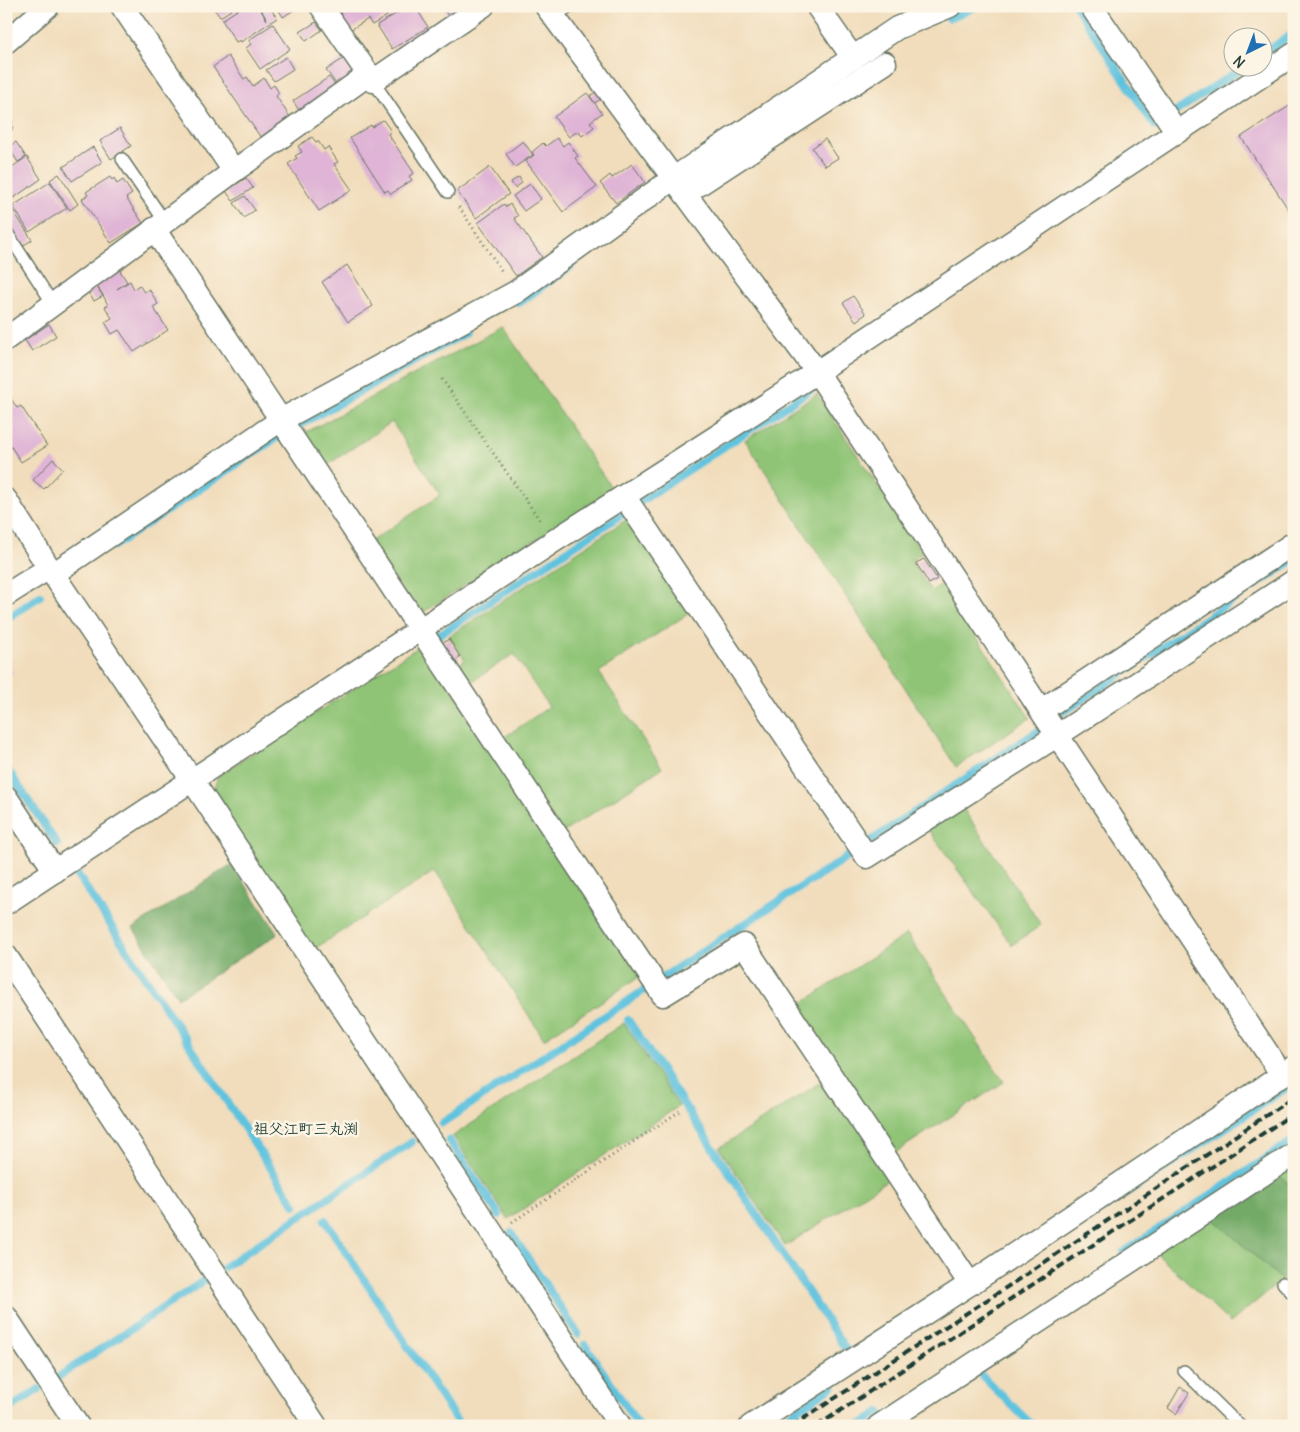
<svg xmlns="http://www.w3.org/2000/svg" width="1300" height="1432" font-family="Delius,'Klee One',sans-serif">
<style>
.green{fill:#8fc476;stroke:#578055}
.forest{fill:#73aa67;stroke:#49744e}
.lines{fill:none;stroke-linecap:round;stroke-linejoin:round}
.stream{stroke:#60c3de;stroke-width:8}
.building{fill:#dfb4d6}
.lane-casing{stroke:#687564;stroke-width:14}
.street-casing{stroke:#687564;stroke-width:25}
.path{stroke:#687564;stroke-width:3;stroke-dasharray:1 4;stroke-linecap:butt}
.lane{stroke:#fff;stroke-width:11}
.street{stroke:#fff;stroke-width:22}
.rail{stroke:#1f3d34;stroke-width:4;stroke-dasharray:8 4;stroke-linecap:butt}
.labels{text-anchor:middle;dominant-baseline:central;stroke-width:5;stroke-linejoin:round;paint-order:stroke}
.quarter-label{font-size:15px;font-weight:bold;fill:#1f3d34;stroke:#fcf5e5}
</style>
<rect width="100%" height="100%" fill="#fcf5e5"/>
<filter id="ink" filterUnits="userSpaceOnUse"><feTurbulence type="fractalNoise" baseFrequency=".02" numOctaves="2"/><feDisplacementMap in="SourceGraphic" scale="10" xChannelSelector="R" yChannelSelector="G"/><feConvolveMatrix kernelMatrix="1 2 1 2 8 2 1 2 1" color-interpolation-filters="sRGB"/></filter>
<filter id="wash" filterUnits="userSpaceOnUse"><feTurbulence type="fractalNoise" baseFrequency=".0096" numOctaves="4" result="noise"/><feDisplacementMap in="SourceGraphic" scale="20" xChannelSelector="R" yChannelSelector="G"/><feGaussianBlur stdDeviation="1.12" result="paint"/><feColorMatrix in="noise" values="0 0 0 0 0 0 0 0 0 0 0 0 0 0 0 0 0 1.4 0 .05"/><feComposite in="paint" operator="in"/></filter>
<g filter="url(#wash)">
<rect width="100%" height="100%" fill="#f1ddbc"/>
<g class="green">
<polygon points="503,327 613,490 425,611 415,610 370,542 440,495 392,422 321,469 299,436"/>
<polygon points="817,394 922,553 911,561 931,591 942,584 1030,718 956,767 745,440"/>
<polygon points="629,518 691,612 599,672 662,768 562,833 500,740 549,707 514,654 465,686 453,669 465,660 449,636"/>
<polygon points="418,647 425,648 642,975 544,1039 435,871 314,949 212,794 218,776"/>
<polygon points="962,807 1041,925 1012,945 928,829"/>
<polygon points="907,934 1004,1082 893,1154 795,1008"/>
<polygon points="624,1023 679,1106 508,1219 453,1136"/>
<polygon points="827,1078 892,1177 785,1246 719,1148"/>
<polygon points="1294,1160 1294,1189 1276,1172"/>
<polygon points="1210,1216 1282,1280 1230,1323 1155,1252"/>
</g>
<g class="forest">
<polygon points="232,864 278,934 178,998 133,928"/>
<polygon points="1276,1172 1294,1189 1294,1270 1282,1280 1210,1216"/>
</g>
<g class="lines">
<g class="stream">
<polyline points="1076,6 1155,126"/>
<polyline points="949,18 977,6"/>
<polyline points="1262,54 1294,33"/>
<polyline points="1174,113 1242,68"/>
<polyline points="519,303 571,266"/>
<polyline points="296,427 465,333"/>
<polyline points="640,502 812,389"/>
<polyline points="114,546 281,435"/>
<polyline points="6,619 40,596"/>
<polyline points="436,637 624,513"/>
<polyline points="1065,711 1294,560"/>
<polyline points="6,767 57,844"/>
<polyline points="866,844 1038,731"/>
<polyline points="77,874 295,1205"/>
<polyline points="663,977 850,855"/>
<polyline points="628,1020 845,1348"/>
<polyline points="442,1123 646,989"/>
<polyline points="449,1140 499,1215"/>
<polyline points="1087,1219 1294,1083"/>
<polyline points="325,1220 460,1426"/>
<polyline points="511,1233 578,1334"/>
<polyline points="1124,1252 1294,1140"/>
<polyline points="224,1267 412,1142"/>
<polyline points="585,1345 639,1426"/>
<polyline points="980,1374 1033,1426"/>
<polyline points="55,1379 208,1278"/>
<polyline points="6,1411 39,1389"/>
<polyline points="729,1426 765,1402"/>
<polyline points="773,1426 833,1386"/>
<polyline points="859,1426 880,1412"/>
</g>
</g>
<g id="blocks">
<g class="building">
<polygon points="212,6 237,6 220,17"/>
<polygon points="243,6 258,6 267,20 259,6 269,6 277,18 241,42 240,40 236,42 222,20"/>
<polygon points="278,6 300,6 283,17 277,7"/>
<polygon points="331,6 382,6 387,16 372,25 368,19 347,32"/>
<polygon points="409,6 415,6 428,27 392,49 377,25"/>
<polygon points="442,6 463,6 448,16"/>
<polygon points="316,22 322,30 306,41 300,32"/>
<polygon points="273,24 290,49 260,69 246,48 251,44 249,40"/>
<polygon points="228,56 244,79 247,77 253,86 264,78 270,88 274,85 279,93 276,96 292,120 263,141 213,67"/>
<polygon points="286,57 293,69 274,81 266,70"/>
<polygon points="346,57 359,75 339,88 326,70"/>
<polygon points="329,77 339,90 302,115 293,101"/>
<polygon points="597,91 602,98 595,103 590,96"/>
<polygon points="587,93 602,113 590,122 594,127 582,136 578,131 569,137 554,117"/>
<polygon points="1294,103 1294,218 1241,137"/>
<polygon points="383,120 391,131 388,134 414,173 409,176 412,180 391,194 388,190 385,192 350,138 371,125 372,127"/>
<polygon points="120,128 131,146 111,159 100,141"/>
<polygon points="312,137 316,142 318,141 324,150 328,147 338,162 334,164 352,190 319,211 288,164 297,158 295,156 302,152 298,146"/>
<polygon points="557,138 563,146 568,142 578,156 575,158 597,187 563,212 526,161 534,155 532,152 543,143 546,146"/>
<polygon points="825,139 838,158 825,166 812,148"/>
<polygon points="523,141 533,155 515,167 506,154"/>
<polygon points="16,142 26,157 18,162 8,147"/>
<polygon points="93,147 102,162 72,181 63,167"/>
<polygon points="27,157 41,179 12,199 6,191 6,171"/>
<polygon points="632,164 645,182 616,203 600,183 610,175 612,178"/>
<polygon points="490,167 509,194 476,218 457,191"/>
<polygon points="59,174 78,204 70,210 50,180"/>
<polygon points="110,177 112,180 114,178 117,184 123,180 132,194 126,198 143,223 111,243 82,199 88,195 86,192"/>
<polygon points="519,177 522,183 515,188 511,182"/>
<polygon points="246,178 253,188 233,201 226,191"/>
<polygon points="50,182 67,208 29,232 13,206"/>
<polygon points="530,184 541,199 524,211 513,196"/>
<polygon points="245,196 255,210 244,218 234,203"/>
<polygon points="504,204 506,207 510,204 518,216 514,218 542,257 516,276 478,223"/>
<polygon points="11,207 32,240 22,246 6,222 6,209"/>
<polygon points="347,265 373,306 348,322 322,282"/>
<polygon points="119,269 127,282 117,289 130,281 134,289 139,285 144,292 149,289 158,304 153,307 168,330 134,352 119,330 112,334 105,322 112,318 105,307 108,305 104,297 96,284"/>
<polygon points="97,287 103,296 94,301 88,292"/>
<polygon points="853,296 866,314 856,321 843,303"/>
<polygon points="49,324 56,336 32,351 25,340"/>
<polygon points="6,391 17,408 21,406 47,446 21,462 6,439"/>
<polygon points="53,459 63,469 44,489 33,480"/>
<polygon points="924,559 937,579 929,584 916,563"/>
<polygon points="449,639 460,657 453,662 441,644"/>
<polygon points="6,663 13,673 6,677"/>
<polygon points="1180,1387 1189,1393 1176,1414 1168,1408"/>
</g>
</g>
</g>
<g filter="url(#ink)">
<use href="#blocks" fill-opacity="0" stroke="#687564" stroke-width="1"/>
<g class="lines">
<g class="lane-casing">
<g id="lane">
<polyline points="554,16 570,6"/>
<polyline points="373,81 448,192"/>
<polyline points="6,122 6,127"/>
<polyline points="122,159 165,222"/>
<polyline points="6,231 53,304"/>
<polyline points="1283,1283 1294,1295"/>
<polyline points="1184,1371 1240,1426"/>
</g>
</g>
<g class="street-casing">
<g id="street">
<polyline points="122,6 234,171"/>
<polyline points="321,6 373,81 483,6"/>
<polyline points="546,6 817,372 1282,1075"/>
<polyline points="817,6 853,58"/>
<polyline points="1091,6 1177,132"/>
<polyline points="6,42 48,6"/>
<polyline points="686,193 885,63"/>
<polyline points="154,229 663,995 744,945 970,1284"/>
<polyline points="6,339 234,171 369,74"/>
<polyline points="624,496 867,857 1058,735 1294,581"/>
<polyline points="6,500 49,568 192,780 620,1426"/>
<polyline points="53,574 281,420 516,292 674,178 897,28 950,6"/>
<polyline points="6,595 49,568"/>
<polyline points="1042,710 1294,543"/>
<polyline points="6,797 55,871"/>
<polyline points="6,903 554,541 817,372 1294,54"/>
<polyline points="6,956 316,1426"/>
<polyline points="6,1317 78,1426"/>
<polyline points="751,1426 970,1284 1294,1067"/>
<polyline points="879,1426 1294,1154"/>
</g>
</g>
<g class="path">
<polyline points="459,207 503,273"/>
<polyline points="442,379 541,522"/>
<polyline points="512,1222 683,1109"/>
</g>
<use href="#lane" class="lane"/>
<use href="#street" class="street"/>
<g class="rail">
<polyline points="792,1426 1010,1285 1294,1097"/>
<polyline points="817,1426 1294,1113"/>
</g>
</g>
</g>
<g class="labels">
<g class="quarter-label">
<text x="306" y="1128">祖父江町三丸渕</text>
</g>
</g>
<rect width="1300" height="1432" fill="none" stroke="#fcf5e5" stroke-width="25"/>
<g transform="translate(1248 52) rotate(222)"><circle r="24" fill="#fcf5e5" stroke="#a4ab9e"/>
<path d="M0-4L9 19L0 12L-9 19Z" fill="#1f6fb2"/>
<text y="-8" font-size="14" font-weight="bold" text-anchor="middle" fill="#1f3d34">N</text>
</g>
</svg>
